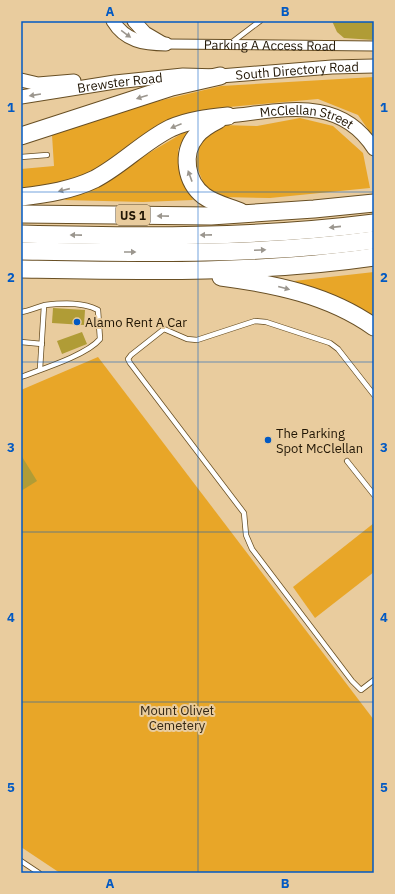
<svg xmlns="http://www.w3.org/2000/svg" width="395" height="894" font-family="'IBM Plex Sans',sans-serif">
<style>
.green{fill:#e8a628}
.building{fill:#b09c36}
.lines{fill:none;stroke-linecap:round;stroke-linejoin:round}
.lane-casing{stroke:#684f24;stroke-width:6}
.street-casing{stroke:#684f24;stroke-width:11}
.secondary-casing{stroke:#684f24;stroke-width:15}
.highway-casing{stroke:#684f24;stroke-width:19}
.lane{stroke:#fff;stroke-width:4.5}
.street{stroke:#fff;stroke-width:9}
.secondary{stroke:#fff;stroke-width:13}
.highway{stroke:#fff;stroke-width:17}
.oneway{fill:#9b968e}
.grid{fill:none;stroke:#0259c3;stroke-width:1;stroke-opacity:0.55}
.poi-dot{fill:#0259c3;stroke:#e9cc9e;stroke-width:1.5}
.labels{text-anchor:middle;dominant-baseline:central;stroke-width:4;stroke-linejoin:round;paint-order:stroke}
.shield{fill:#e9cc9e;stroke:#5d4d33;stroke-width:1}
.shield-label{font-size:12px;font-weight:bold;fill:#211605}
.street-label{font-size:13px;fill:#211605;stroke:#e9cc9e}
.poi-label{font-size:13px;fill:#211605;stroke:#e9cc9e;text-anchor:start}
.park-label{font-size:13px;fill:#342714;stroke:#e9cc9e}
.neatline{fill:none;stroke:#0259c3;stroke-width:1.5}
.grid-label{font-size:13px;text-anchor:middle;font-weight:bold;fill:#0259c3}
</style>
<rect width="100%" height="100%" fill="#e9cc9e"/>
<g class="green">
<polygon points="374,77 374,138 358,115 318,99 218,108 97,172 74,182 21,189 21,169 54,166 52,135 150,103 221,86"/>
<polygon points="300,118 333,126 363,153 370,188 270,198 222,197 204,185 196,164 200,142 222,125 257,126"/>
<polygon points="188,130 178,150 181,174 193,200 143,202 64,200 86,190"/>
<polygon points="374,272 374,317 294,281"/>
<polygon points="98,357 374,720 374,873 60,873 21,847 21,390"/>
<polygon points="374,523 374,572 315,618 293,587"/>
</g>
<g class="building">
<polygon points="332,21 374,21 374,40 344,38 337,32"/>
<polygon points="53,308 85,310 84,325 52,323"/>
<polygon points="82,332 87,344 62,354 57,341"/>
<polygon points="21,455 37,481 21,491"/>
</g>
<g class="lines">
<g class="lane-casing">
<g id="lane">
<polyline points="231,43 260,21"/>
<polyline points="21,157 47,155"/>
<path d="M21,312C30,311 37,307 45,305C63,303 83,302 98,310L100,339C87,355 42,369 21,377"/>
<polyline points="21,342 42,344"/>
<polyline points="40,369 44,306"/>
<polyline points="374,395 338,349 330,343 266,322 255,321 197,340 187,339 164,329 131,355 128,359 130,363 244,513 246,535 252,549 352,681 361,690 374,680"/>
<polyline points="347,461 374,495"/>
<polyline points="21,861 39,873"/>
</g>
</g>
<g class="street-casing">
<g id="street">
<path id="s1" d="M166,44L374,46"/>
</g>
</g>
<g class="secondary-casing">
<g id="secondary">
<path d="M113,21C125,41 144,44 166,44"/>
<polyline points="134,21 145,33 162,43"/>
<polyline points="21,80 38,84 74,81"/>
<path id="s2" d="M21,97L115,82L183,75L220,76L332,67L374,66"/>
<path id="s3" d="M228,116C282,111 339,94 374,149"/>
</g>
</g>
<g class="highway-casing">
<g id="highway">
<path d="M218,120C210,124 202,128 196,136C181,154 186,182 204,196C215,204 229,207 241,212"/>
<polyline points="21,136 172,87 220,76"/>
<path d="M21,197C47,194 72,190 95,179C122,165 144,141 171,128C189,120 208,118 228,116"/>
<polyline points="21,214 211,216 314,209 374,203"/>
<path d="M21,234C139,237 257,238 374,223"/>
<path d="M21,251C138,253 257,256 374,240"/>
<path d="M21,269C138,271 258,274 374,257"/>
<path d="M221,277C274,284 329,295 374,327"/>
</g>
</g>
<use href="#lane" class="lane"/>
<use href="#street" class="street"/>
<use href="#secondary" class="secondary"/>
<use href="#highway" class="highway"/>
</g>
<defs><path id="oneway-solid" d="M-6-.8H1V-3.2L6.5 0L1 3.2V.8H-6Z"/></defs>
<g class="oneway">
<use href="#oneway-solid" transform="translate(126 34) rotate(36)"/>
<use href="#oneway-solid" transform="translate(35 95) rotate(171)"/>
<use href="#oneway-solid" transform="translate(142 97) rotate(162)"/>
<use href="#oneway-solid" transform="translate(176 126) rotate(158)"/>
<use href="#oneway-solid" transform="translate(190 176) rotate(-110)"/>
<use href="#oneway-solid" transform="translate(64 190) rotate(167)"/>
<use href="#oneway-solid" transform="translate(163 216) rotate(-179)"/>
<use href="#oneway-solid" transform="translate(335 227) rotate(174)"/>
<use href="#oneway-solid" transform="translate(76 235) rotate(-179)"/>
<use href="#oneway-solid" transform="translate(206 235) rotate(179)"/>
<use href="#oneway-solid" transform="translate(260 250) rotate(-3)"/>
<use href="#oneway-solid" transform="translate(130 252)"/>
<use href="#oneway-solid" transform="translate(284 288) rotate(15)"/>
</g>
<path class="grid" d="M198,21V873M21,192H374M21,362H374M21,532H374M21,702H374"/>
<g class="poi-dot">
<circle cx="77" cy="322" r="4"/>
<circle cx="268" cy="440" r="4"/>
</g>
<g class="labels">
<rect class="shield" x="116" y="205" width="34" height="20" rx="3"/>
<g class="shield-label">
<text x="133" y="215">US 1</text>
</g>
<g class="street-label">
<text stroke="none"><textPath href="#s1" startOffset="104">Parking A Access Road</textPath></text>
<text stroke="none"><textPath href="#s2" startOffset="278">South Directory Road</textPath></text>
<text stroke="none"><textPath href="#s2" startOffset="100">Brewster Road</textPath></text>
<text stroke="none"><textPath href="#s3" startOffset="80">McClellan Street</textPath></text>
</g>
<g class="poi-label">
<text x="85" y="322">Alamo Rent A Car</text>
<text x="276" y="433">The Parking<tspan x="276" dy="15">Spot McClellan</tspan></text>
</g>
<g class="park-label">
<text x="177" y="710">Mount Olivet<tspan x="177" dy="15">Cemetery</tspan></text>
</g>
</g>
<rect width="395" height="894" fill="none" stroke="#e9cc9e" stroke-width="44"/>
<rect x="22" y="22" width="351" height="850" class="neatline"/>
<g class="grid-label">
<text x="110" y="16">A</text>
<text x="285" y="16">B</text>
<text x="11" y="112">1</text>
<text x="384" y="112">1</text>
<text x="11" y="282">2</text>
<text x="384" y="282">2</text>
<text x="11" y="452">3</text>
<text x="384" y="452">3</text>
<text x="11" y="622">4</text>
<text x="384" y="622">4</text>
<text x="11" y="792">5</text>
<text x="384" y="792">5</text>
<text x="110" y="888">A</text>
<text x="285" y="888">B</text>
</g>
</svg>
